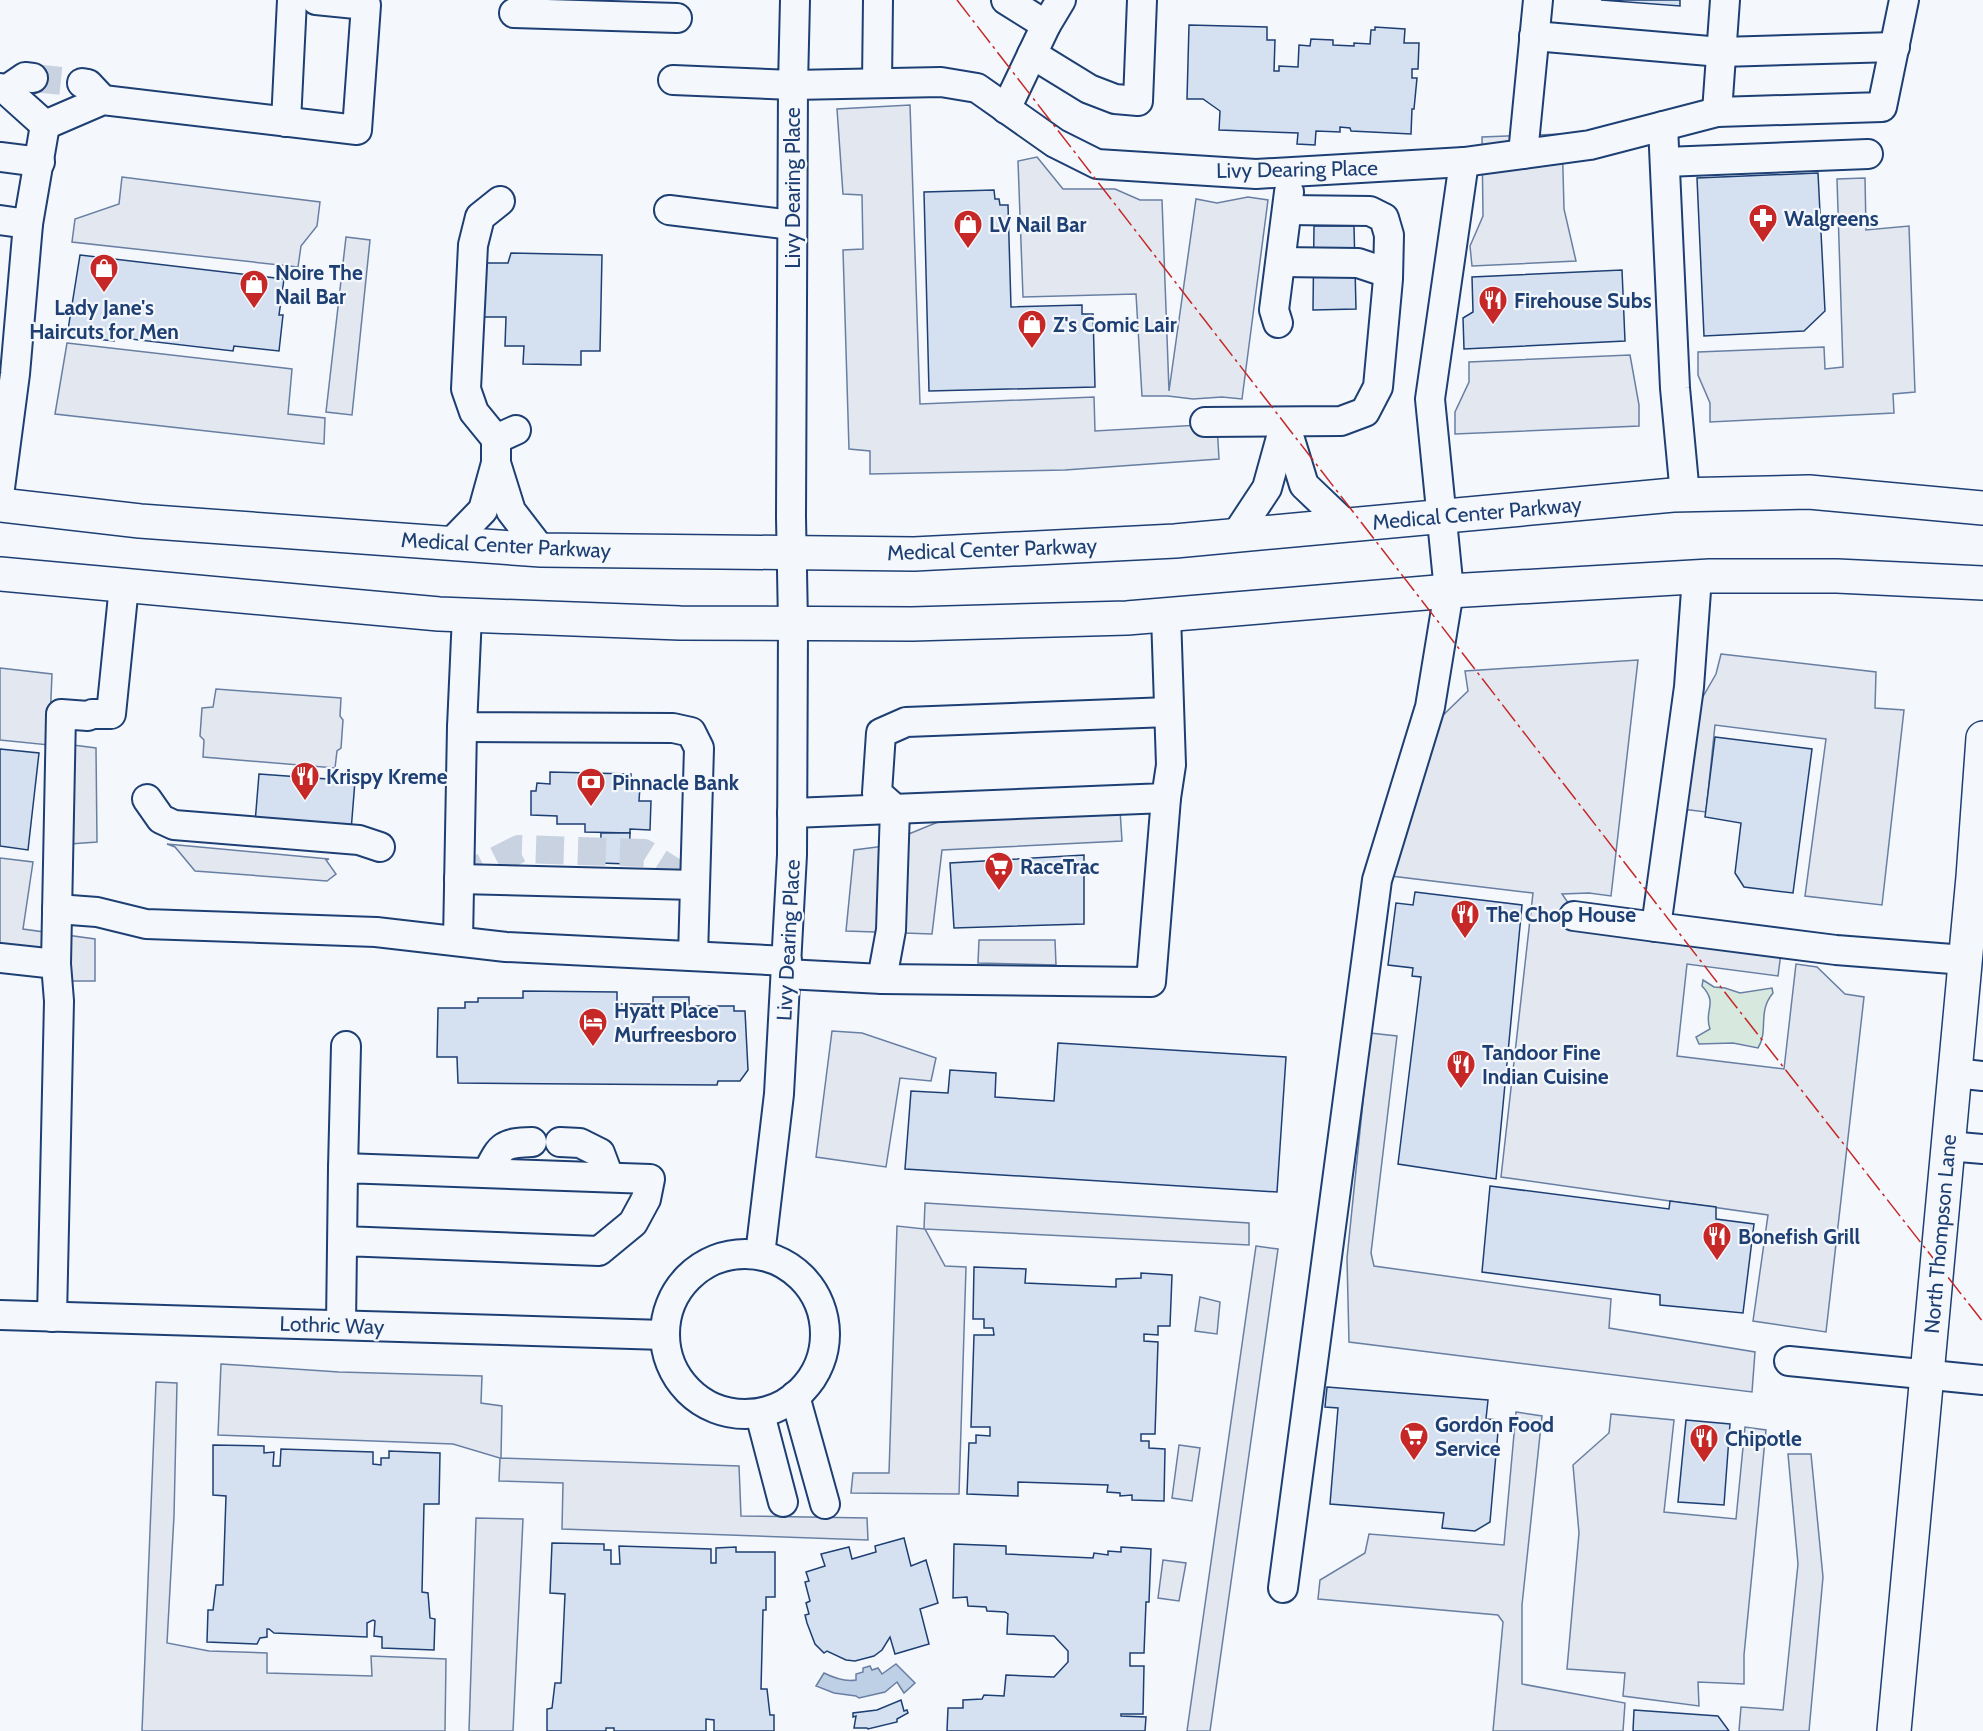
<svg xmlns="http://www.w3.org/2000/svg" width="1983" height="1731" font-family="Cabin,sans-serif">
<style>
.green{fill:#d7e8df;stroke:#687fa3;stroke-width:1.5}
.parking{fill:#e3e8f0;stroke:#687fa3;stroke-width:1.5}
.water{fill:#bed0e5;stroke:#687fa3;stroke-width:1.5}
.building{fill:#d5e0f0;stroke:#1d3f73;stroke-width:1.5}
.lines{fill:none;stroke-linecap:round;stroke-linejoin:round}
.minor-tunnel{stroke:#c9d2e0;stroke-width:28;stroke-dasharray:28 14;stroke-linecap:butt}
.minor-casing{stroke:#1d3f73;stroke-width:32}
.major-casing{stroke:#1d3f73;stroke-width:36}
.minor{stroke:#f4f7fb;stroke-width:28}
.major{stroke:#f4f7fb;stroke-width:33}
.power{stroke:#c62828;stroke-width:1.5;stroke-dasharray:21 4.5 3 4.5;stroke-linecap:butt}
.labels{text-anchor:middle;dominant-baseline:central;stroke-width:4.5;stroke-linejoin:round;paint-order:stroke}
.street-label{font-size:21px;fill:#1d3f73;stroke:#f4f7fb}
.poi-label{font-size:21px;font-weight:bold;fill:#1d3f73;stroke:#f4f7fb;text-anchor:start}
</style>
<rect width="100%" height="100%" fill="#f4f7fb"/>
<path class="green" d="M1703,980L1714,987L1725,988L1740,993L1772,988L1773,993C1757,1012 1769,1030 1758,1048L1733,1043L1699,1044L1696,1037L1710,1029C1703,1010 1719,1004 1702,986Z"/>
<g class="parking">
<polygon points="910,105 920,404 1094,397 1095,431 1217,424 1219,459 1065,470 870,474 870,451 849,449 843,250 863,249 862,195 843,194 837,109"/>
<polygon points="1562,134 1564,209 1576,261 1472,266 1470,246 1483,216 1482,137"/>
<polygon points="1037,157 1063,189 1115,189 1140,200 1162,200 1169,391 1196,199 1217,203 1248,197 1268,200 1242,399 1222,397 1193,399 1168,396 1142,396 1136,294 1023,297 1018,161"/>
<polygon points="122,177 320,202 317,226 301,246 298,267 72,242 75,219 119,204"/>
<polygon points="1865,178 1866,230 1909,226 1915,392 1893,394 1894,413 1710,422 1710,403 1698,375 1698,352 1824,347 1825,369 1843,367 1837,179"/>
<polygon points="346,237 370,240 352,415 326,412"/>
<polygon points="67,343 292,369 288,414 325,418 324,444 55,414"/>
<polygon points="1630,355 1639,405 1639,426 1455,434 1455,412 1469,382 1469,362"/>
<polygon points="1721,654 1876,672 1875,708 1904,710 1882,905 1805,896 1826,739 1715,725 1706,812 1682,809 1697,707 1716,674"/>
<polygon points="1638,660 1611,896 1589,893 1562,894 1584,926 1781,953 1778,976 1687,964 1677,1056 1784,1069 1796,964 1817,967 1845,994 1864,997 1826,1332 1753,1321 1768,1215 1501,1177 1533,893 1391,876 1434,724 1468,691 1465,671"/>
<polygon points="0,668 52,674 49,745 0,740"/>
<polygon points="216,689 341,698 340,716 343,720 341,748 337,751 335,768 203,757 204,740 200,736 202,708 213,707"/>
<polygon points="73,745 96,748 97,842 70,844"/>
<polygon points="1120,810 1122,841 942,850 932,934 846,931 854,850 877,847 938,822"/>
<polygon points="167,844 329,859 326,860 336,874 327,881 195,871 175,847"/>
<polygon points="0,858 33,862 23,929 95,939 95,981 71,981 0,950"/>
<polygon points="979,940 1055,940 1056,965 978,963"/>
<polygon points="832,1031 862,1033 936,1058 931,1081 900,1078 886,1167 816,1157"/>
<polygon points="1370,1033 1397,1036 1371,1253 1374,1266 1611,1299 1609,1328 1755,1352 1752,1392 1349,1342 1347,1258"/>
<polygon points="925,1203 1249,1223 1249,1245 925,1229 945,1266 966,1267 959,1494 851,1493 853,1473 889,1473 897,1226 924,1229"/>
<polygon points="1256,1246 1278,1249 1210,1731 1187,1731"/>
<polygon points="1200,1297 1220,1302 1217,1334 1195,1331"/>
<polygon points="221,1364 339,1372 482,1376 481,1403 502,1406 501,1458 739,1466 741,1516 867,1518 868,1540 562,1529 563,1483 499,1481 500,1458 453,1444 218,1435"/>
<polygon points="156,1382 177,1383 174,1516 167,1643 209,1651 267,1653 267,1673 372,1676 371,1656 446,1659 445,1731 142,1731"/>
<polygon points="1516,1412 1542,1416 1522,1605 1522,1684 1625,1703 1623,1731 1493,1731 1503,1622 1498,1615 1318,1599 1320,1580 1365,1553 1369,1534 1504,1545"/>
<polygon points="1611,1414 1674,1420 1664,1512 1736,1519 1745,1427 1766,1430 1744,1655 1744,1684 1698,1682 1699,1706 1623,1696 1625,1673 1567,1669 1579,1533 1573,1465 1609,1433"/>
<polygon points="1179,1445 1200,1448 1192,1501 1172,1498"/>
<polygon points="1788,1454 1811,1454 1823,1577 1809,1731 1739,1731 1741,1707 1783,1710 1798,1564"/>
<polygon points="476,1518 523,1519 513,1731 469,1731"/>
<polygon points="1163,1560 1186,1563 1179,1601 1158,1598"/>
</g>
<path class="water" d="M896,1664L915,1683L904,1693L897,1682L885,1692L859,1698L856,1696L834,1693L816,1686L824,1673C834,1678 845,1682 856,1680V1674L863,1672V1668L870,1666L872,1670L878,1668L882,1674Z"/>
<g class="building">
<polygon points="1601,0 1680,0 1680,6"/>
<polygon points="1189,25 1267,27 1267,40 1275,40 1274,71 1279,71 1279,66 1298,67 1299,45 1310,46 1311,39 1333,40 1333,45 1354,46 1354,43 1370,44 1371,30 1375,30 1375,27 1405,29 1404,43 1419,43 1418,69 1412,69 1412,78 1417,78 1414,109 1412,109 1411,134 1351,131 1350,128 1340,127 1340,132 1316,131 1315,145 1297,144 1298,133 1219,130 1220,111 1203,99 1187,99"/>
<polygon points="1818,173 1825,311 1804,331 1704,336 1697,178"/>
<polygon points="994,190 995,199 999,199 1000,205 1008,205 1011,307 1082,305 1082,314 1093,314 1095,387 929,391 924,192"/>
<polygon points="1314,226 1354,226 1356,309 1313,310"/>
<polygon points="511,253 602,255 600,351 581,351 581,365 523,364 524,346 505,346 506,317 473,317 474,263 508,263"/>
<polygon points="80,255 284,279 279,315 283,315 279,351 234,346 233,351 114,337 114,341 67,336"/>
<polygon points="1622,270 1625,341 1464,349 1463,318 1473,312 1472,277"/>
<polygon points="1715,737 1812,749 1793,893 1744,887 1735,873 1741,823 1705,817"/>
<polygon points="0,749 39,753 28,850 0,846"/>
<polygon points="550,772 631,774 631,786 640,786 639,801 651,801 650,830 630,829 630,833 585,832 585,824 557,824 557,816 531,815 531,791 536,791 537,783 550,784"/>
<polygon points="259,774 355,781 351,831 255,823"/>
<polygon points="601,833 630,833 629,864 600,863"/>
<polygon points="1084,855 1084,924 954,928 950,863"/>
<polygon points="1415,892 1522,905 1496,1179 1398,1164 1421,977 1412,976 1413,968 1388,965 1396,903 1413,905"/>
<polygon points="523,991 617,992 617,1004 653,1004 653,997 689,997 689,1006 734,1006 734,1011 745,1011 748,1070 740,1081 718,1081 717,1085 458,1083 457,1057 437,1057 438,1008 465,1008 465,1002 478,1002 478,998 523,998"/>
<polygon points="1058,1043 1286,1057 1277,1192 905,1169 911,1091 948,1093 950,1070 996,1073 995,1097 1054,1101"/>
<polygon points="1490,1186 1669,1209 1670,1201 1716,1207 1716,1219 1754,1224 1743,1313 1660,1305 1660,1295 1482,1272"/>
<polygon points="974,1267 1026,1269 1025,1283 1116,1287 1116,1279 1141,1278 1141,1273 1172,1275 1170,1326 1158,1326 1158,1335 1144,1334 1144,1341 1158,1342 1155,1434 1141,1434 1141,1441 1149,1441 1149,1448 1165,1449 1164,1501 1132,1500 1132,1495 1120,1496 1120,1493 1107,1492 1108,1485 1018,1482 1018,1496 967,1494 969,1443 976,1443 976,1435 990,1436 990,1427 971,1427 974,1335 994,1335 993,1328 984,1328 984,1319 973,1319"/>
<polygon points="1327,1387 1488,1400 1486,1419 1499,1420 1490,1522 1475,1531 1442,1528 1444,1513 1330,1504 1338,1408 1325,1407"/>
<polygon points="1686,1420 1730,1424 1724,1505 1678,1502"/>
<polygon points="213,1445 264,1446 264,1453 274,1452 273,1466 280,1466 281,1449 373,1452 373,1464 381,1465 381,1458 389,1458 389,1451 440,1453 439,1504 424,1504 422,1592 428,1593 430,1618 435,1619 434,1650 382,1648 382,1637 374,1636 375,1621 373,1620 367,1623 367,1637 274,1633 269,1629 267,1629 267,1637 260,1638 257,1644 207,1642 208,1610 213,1610 216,1585 223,1585 226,1496 213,1495"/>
<polygon points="904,1538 911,1566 926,1560 938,1603 920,1609 929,1644 895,1654 890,1637 882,1650 874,1656 855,1661 846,1660 827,1651 824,1653 815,1644 807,1623 805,1615 809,1614 806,1603 810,1601 805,1582 809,1581 806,1572 825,1566 821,1554 849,1547 852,1559 876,1552 875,1546"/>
<polygon points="552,1543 604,1544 604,1550 611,1550 611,1564 620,1564 619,1546 711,1549 711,1563 716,1563 716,1548 736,1547 736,1552 775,1552 775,1597 766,1597 766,1610 763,1610 761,1689 767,1689 770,1715 774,1715 774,1731 714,1731 714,1720 706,1719 706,1731 614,1731 614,1728 606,1728 606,1731 547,1731 547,1709 552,1708 555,1683 561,1683 565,1594 550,1593"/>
<polygon points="954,1544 1006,1546 1006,1554 1093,1558 1094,1553 1108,1555 1108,1551 1121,1552 1121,1547 1151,1549 1149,1602 1146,1602 1144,1653 1130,1653 1130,1666 1144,1666 1143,1714 1121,1714 1121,1716 1146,1717 1145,1731 947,1731 948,1708 963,1708 963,1700 982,1699 984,1695 1004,1696 1006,1675 1054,1677 1068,1662 1068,1651 1054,1636 1007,1634 1008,1614 1005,1612 987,1611 986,1607 968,1606 967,1597 953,1598"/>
<polygon points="901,1700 904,1711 907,1710 908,1713 897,1719 897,1722 868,1729 867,1728 854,1728 856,1716 853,1717 853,1713 877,1710"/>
<polygon points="1634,1710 1718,1716 1729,1731 1633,1731"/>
</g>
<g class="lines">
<g class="minor-tunnel">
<polyline points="33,78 82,83"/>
<polyline points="459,879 519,849 644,853 695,885"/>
</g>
<g class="minor-casing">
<g id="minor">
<polyline points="1006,0 1046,25 1061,0"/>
<polyline points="514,13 677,18"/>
<polyline points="1534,36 1721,52 1895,47"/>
<polyline points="1032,54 1089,89 1115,99 1138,101 1142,0"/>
<polyline points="673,80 793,85 795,0"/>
<polyline points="82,83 88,84 103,100"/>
<polyline points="877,83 878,0"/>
<polyline points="0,88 6,90 45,125 103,100 357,130 366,5 316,0"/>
<polyline points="6,90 25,77 33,78"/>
<polyline points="1006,109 1046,25"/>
<polyline points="1717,112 1725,0"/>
<polyline points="286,122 292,0"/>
<polyline points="1663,126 1675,388 1685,495"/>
<polyline points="1523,154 1538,0"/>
<polyline points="0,157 40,162"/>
<polyline points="1665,162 1868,154"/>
<polyline points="669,210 792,225"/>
<polyline points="0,220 28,224 45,125"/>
<polyline points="1281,262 1358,263 1388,273"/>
<polyline points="1278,323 1274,310 1289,192"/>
<polyline points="1205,422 1341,421 1365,412 1378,387 1388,279 1389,235 1384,218 1370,211 1288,210"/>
<polyline points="1285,423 1304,485 1346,525"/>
<polyline points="496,439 474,412 466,389 473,245 480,217 500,201"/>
<polyline points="496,463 511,511 541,550"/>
<polyline points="0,488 15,374 28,224"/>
<polyline points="1236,535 1267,488 1285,423"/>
<polyline points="451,543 483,510 496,463 496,439 516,430"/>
<polyline points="1697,577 1689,687 1656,927 1836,950 1965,960"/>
<polyline points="467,615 462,727 673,728 691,732 699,748 693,956"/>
<polyline points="147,799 161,819 174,825 359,840 380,847"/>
<polyline points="792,813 1166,798 1171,765 1166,615"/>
<polyline points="459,879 695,885"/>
<polyline points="57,909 97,912 146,924 376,932 506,947 787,961"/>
<polyline points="1574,916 1656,927"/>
<polyline points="458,941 462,727"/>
<polyline points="0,958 56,964"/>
<polyline points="786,974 882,979 1151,982 1166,798"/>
<polyline points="882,979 891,930 895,809 877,793 881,733 906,722 1169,712"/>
<polyline points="1955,1073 1983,1076"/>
<polyline points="560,1142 580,1143 600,1153 609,1177"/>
<polyline points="1948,1146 1983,1149"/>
<polyline points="343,1168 346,1046"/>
<path d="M487,1173C501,1146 501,1143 532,1142"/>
<circle cx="745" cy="1334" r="80"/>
<polyline points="760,1255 779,1094 792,855 793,624 791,517 793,85 941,82 977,88 1055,143 1097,164 1256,174 1464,162 1590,145 1717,112 1882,107 1904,0"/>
<polyline points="0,1315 664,1335"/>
<polyline points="52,1317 59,1001 56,964 61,714 88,716 92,714 111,714 124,586"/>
<polyline points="341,1325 343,1168 650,1179 646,1199 633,1223 599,1251 343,1241"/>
<polyline points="1789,1361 1983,1380"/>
<polyline points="795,1396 825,1504"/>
<polyline points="760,1414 783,1502"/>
<polyline points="1283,1588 1377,880 1430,707 1449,591 1430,399 1464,162"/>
</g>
</g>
<g class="major-casing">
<g id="major">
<polyline points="0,505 140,521 541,550 914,554 1175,541 1673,495 1809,492 1983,508"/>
<polyline points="0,574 439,614 680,623 912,624 1127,618 1449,591 1710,576 1837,576 1983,583"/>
<polyline points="1894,1731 1973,877 1983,738"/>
</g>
</g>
<use href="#minor" class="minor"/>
<use href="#major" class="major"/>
<polyline class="power" points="957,0 1734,1004 1983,1322"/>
</g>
<defs>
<g id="pharmacy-pin" transform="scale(1.5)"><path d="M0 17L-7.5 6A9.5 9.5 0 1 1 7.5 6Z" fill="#c62828" stroke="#f4f7fb"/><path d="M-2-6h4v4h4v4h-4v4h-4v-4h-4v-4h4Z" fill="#fff"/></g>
<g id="shop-pin" transform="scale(1.5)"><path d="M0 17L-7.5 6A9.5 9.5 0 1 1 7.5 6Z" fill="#c62828" stroke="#f4f7fb"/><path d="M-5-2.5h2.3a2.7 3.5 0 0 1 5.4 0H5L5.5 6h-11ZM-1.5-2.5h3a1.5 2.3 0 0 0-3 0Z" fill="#fff"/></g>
<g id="restaurant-pin" transform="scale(1.5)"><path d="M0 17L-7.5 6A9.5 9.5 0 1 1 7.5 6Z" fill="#c62828" stroke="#f4f7fb"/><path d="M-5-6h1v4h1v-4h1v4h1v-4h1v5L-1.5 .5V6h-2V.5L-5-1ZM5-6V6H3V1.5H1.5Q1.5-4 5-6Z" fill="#fff"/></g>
<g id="bank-pin" transform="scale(1.5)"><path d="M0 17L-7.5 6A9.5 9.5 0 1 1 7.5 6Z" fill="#c62828" stroke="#f4f7fb"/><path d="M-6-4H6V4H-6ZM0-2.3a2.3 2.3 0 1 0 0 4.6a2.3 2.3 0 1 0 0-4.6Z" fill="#fff"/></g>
<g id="supermarket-pin" transform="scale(1.5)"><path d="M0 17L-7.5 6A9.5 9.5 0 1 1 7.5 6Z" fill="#c62828" stroke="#f4f7fb"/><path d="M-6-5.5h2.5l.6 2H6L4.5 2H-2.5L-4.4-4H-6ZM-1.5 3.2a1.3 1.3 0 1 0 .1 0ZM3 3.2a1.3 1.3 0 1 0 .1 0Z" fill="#fff"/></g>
<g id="hotel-pin" transform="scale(1.5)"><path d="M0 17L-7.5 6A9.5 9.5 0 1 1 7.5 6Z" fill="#c62828" stroke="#f4f7fb"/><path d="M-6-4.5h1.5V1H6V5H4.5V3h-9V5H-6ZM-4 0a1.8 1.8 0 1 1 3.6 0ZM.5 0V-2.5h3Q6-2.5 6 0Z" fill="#fff"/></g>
</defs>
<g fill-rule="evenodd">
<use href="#pharmacy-pin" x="1763" y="218"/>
<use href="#shop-pin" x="968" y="224"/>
<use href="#shop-pin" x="104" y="268"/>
<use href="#shop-pin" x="254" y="284"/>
<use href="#restaurant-pin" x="1493" y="300"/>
<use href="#shop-pin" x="1032" y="324"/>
<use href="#restaurant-pin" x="305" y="776"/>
<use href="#bank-pin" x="591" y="782"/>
<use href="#supermarket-pin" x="999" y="866"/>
<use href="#restaurant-pin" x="1465" y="914"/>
<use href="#hotel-pin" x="593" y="1022"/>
<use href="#restaurant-pin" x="1461" y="1064"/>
<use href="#restaurant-pin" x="1717" y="1236"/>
<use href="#supermarket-pin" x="1414" y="1436"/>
<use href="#restaurant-pin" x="1704" y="1438"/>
</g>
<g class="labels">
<g class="street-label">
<text transform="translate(1297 169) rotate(-1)">Livy Dearing Place</text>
<text transform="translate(792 188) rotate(-90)">Livy Dearing Place</text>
<text transform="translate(1477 513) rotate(-5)">Medical Center Parkway</text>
<text transform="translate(506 545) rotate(3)">Medical Center Parkway</text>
<text transform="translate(992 549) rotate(-2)">Medical Center Parkway</text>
<text transform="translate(788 940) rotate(-87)">Livy Dearing Place</text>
<text transform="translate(1940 1234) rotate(-85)">North Thompson Lane</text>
<text transform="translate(332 1325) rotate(2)">Lothric Way</text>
</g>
<g class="poi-label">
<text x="1784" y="218">Walgreens</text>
<text x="989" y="224">LV Nail Bar</text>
<text x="275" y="272">Noire The<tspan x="275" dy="24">Nail Bar</tspan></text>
<text x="1514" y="300">Firehouse Subs</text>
<text x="104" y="307" text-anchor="middle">Lady Jane's<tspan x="104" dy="24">Haircuts for Men</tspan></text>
<text x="1053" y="324">Z's Comic Lair</text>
<text x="326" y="776">Krispy Kreme</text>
<text x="612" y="782">Pinnacle Bank</text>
<text x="1020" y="866">RaceTrac</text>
<text x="1486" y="914">The Chop House</text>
<text x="614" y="1010">Hyatt Place<tspan x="614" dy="24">Murfreesboro</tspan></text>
<text x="1482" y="1052">Tandoor Fine<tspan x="1482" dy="24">Indian Cuisine</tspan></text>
<text x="1738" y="1236">Bonefish Grill</text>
<text x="1435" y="1424">Gordon Food<tspan x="1435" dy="24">Service</tspan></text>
<text x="1725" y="1438">Chipotle</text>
</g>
</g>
</svg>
